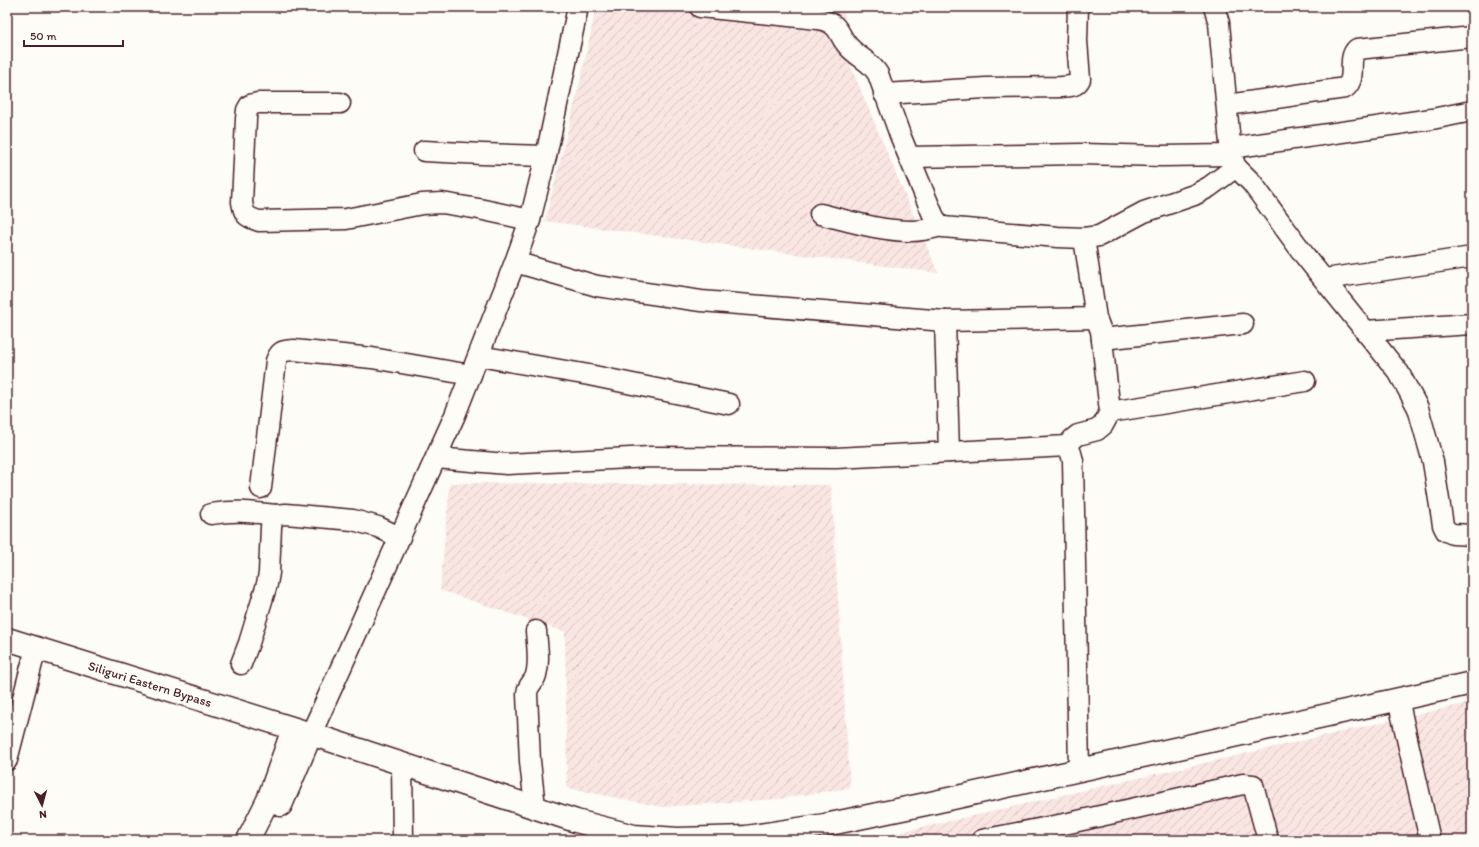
<svg xmlns="http://www.w3.org/2000/svg" width="1479" height="847" font-family="Itim,sans-serif">
<style>
.industrial{fill:url(#industrial-furrows)}
.lines{fill:none;stroke-linecap:round;stroke-linejoin:round}
.minor-casing{stroke:#4a1f2b;stroke-width:23}
.major-casing{stroke:#4a1f2b;stroke-width:25}
.minor{stroke:#fdfcf7;stroke-width:20}
.major{stroke:#fdfcf7;stroke-width:22}
.labels{text-anchor:middle;dominant-baseline:central;stroke-width:4;stroke-linejoin:round;paint-order:stroke}
.street-label{font-size:13px;fill:#4a1f2b;stroke:#fdfcf7}
</style>
<defs>
<pattern id="industrial-furrows" width="10" height="10" patternUnits="userSpaceOnUse"><rect width="10" height="10" fill="#f9e6e2"/><path d="M-1 1l2-2M0 10L10 0M9 11l2-2" fill="none" stroke="#d7c5c2"/></pattern>
</defs>
<rect width="100%" height="100%" fill="#fdfcf7"/>
<filter id="ink" filterUnits="userSpaceOnUse"><feTurbulence type="fractalNoise" baseFrequency=".025" numOctaves="2"/><feDisplacementMap in="SourceGraphic" scale="8" xChannelSelector="R" yChannelSelector="G"/><feConvolveMatrix kernelMatrix="1 2 1 2 8 2 1 2 1" color-interpolation-filters="sRGB"/></filter>
<g filter="url(#ink)">
<g class="industrial">
<polygon points="596,7 844,7 848,60 938,273 545,221 581,78"/>
<polygon points="450,483 831,485 850,788 778,799 662,807 567,788 565,632 440,590"/>
<polygon points="1472,702 1472,840 866,840"/>
</g>
<g class="lines">
<g class="minor-casing">
<g id="minor">
<path d="M700,7L818,19C844,24 836,37 852,50C861,59 870,61 878,74L900,135L933,215L938,225L943,227L1058,237L1084,238L1099,236L1144,212L1194,195L1209,187L1236,167"/>
<polyline points="1214,7 1219,23 1231,155 1236,167 1252,183 1305,256 1399,373 1418,408 1433,462 1443,525 1446,531 1453,534 1472,535"/>
<path d="M884,94L986,88L1061,87C1070,86 1076,87 1080,79L1077,41L1078,7"/>
<path d="M340,103H258L250,105L247,110L246,119L242,202C244,215 246,217 259,221L346,219L422,204L442,203L479,209L530,220"/>
<path d="M1227,105L1345,88C1358,78 1346,59 1357,49L1472,37"/>
<polyline points="1231,148 1432,119 1472,111"/>
<polyline points="424,151 482,154 546,156"/>
<polyline points="910,157 1081,154 1162,156 1231,155"/>
<path d="M820,214C849,221 880,231 911,231C921,231 931,229 941,226"/>
<polyline points="515,262 597,286 701,301 945,321 1096,318"/>
<polyline points="1325,279 1472,257"/>
<polyline points="945,321 949,452"/>
<polyline points="1365,331 1472,324"/>
<polyline points="1102,339 1243,324"/>
<polyline points="479,356 589,375 729,404"/>
<polyline points="1110,412 1305,381"/>
<polyline points="1067,446 1071,453 1073,461 1079,769"/>
<polyline points="436,458 507,464 651,457 836,458 1067,446 1073,439 1078,435 1097,430 1103,425 1110,412 1101,331 1096,318 1084,238"/>
<path d="M261,488L276,361C280,350 283,351 294,350L372,358L471,375"/>
<path d="M211,514C237,510 250,512 275,515"/>
<polyline points="241,664 249,643 267,584 269,573 271,527 272,520 275,515 286,514 353,520 378,527 399,537"/>
<polyline points="1398,699 1430,840"/>
<polyline points="311,734 455,415 515,262 530,220 546,156 578,7"/>
<polyline points="7,760 36,648"/>
<polyline points="402,764 403,840"/>
<path d="M535,807L530,761L527,694C527,685 534,683 536,675C540,661 537,645 536,631"/>
<polyline points="982,840 1069,823 1243,784 1253,785 1268,840"/>
</g>
</g>
<g class="major-casing">
<g id="major">
<polyline points="7,639 311,734 576,821 634,836 678,839 746,837 825,825 926,804 1472,683"/>
<polyline points="281,805 311,734"/>
<polyline points="248,840 268,800 293,729"/>
</g>
</g>
<use href="#minor" class="minor"/>
<use href="#major" class="major"/>
</g>
</g>
<g class="labels">
<g class="street-label">
<text transform="translate(150 684) rotate(17)">Siliguri Eastern Bypass</text>
</g>
</g>
<rect width="1479" height="847" fill="none" stroke="#fdfcf7" stroke-width="24"/>
<rect x="12" y="12" width="1455" height="823" fill="none" stroke="#4a1f2b" stroke-width="1.5" filter="url(#ink)"/>
<g transform="translate(42 805) rotate(174)" stroke="#fdfcf7" stroke-width="3" paint-order="stroke">
<path d="M0-3L7 15L0 10L-7 15Z" fill="#4a1f2b"/>
<text y="-6" font-size="11" font-weight="bold" text-anchor="middle" fill="#4a1f2b">N</text>
</g>
<path d="M24 40v6h99v-6" fill="none" stroke="#4a1f2b" stroke-width="2"/>
<text x="30" y="40" font-size="12" fill="#4a1f2b" stroke="#fdfcf7" stroke-width="3" paint-order="stroke">50 m</text>
</svg>
